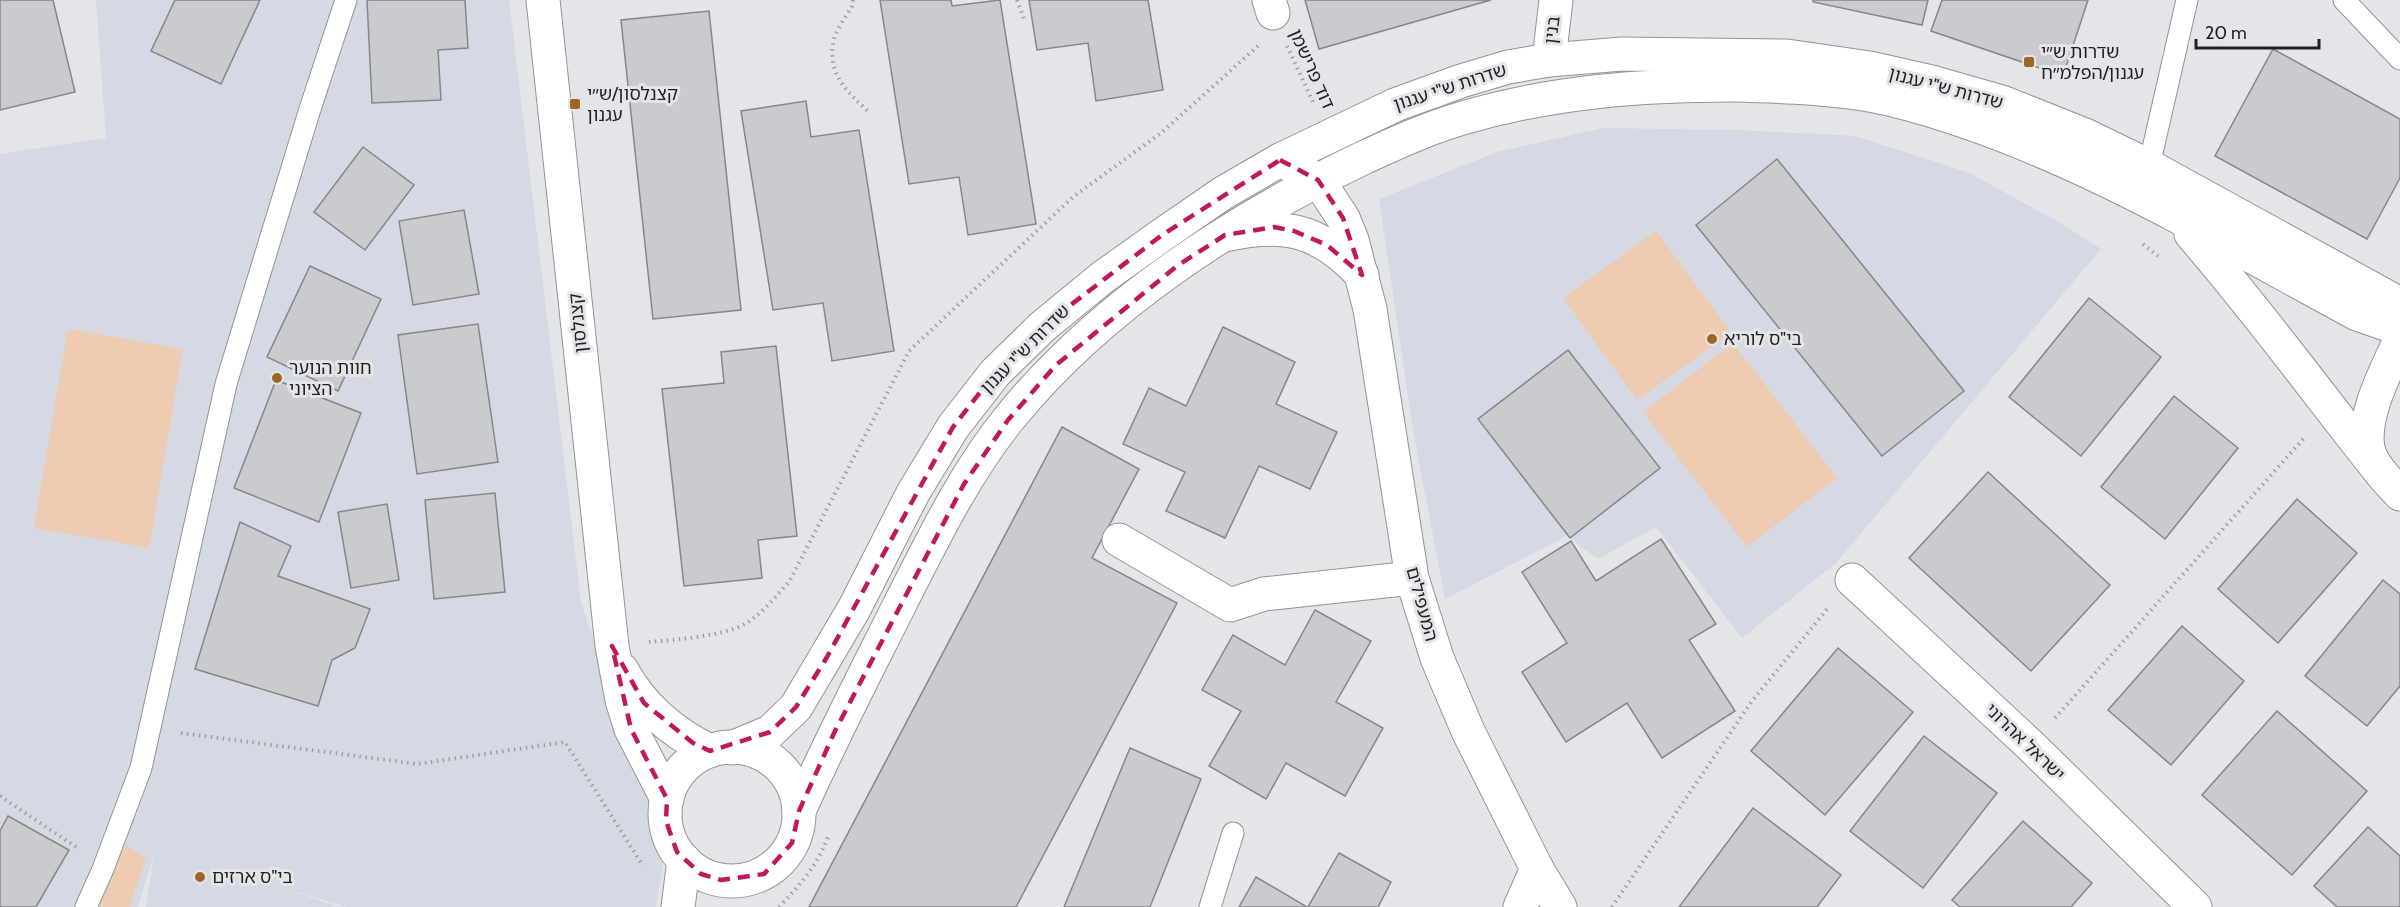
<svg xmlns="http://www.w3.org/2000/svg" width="2400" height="907" font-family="Cabin,'Noto Sans Hebrew',sans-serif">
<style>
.built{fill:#d5d9e3}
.green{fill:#edccb1}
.building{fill:#cacbcf;stroke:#86878a;stroke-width:1.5}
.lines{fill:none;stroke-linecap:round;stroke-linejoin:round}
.service-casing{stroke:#929396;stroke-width:23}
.minor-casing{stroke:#929396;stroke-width:35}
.tertiary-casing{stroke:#929396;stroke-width:35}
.path{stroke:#9fa0a3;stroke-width:4;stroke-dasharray:1.5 4.5;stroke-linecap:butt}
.service{stroke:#fff;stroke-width:21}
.minor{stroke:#fff;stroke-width:33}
.tertiary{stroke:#fff;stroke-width:33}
.marked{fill:none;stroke:#c2185b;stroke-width:4.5;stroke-dasharray:12 8;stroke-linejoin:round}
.poi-dot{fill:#a06427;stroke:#e4e5e8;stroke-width:2}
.labels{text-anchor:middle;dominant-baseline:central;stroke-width:6;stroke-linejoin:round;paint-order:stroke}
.street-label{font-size:18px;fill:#1f2021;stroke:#e4e5e8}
.poi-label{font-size:18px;fill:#1f2021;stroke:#e4e5e8;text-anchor:start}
</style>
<rect width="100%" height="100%" fill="#e4e5e8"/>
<g class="built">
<polygon points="96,0 509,0 581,602 613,700 655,803 666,847 656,907 346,907 263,881 340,907 146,907 154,854 138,907 0,907 0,154 106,138"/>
<polygon points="1603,128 1738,130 1855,136 1967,172 2057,221 2101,249 1836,563 1742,638 1656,527 1598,559 1567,536 1445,599 1413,430 1379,199 1497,152"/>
</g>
<g class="green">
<polygon points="1656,231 1731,333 1637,400 1563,298"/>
<polygon points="68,329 183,349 149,548 34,528"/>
<polygon points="1733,343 1837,478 1747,547 1643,412"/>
<polygon points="125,845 146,858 129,907 99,907"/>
</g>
<g class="building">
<polygon points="0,0 53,0 75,92 0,110"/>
<polygon points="175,0 260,0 221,84 151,51"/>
<polygon points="367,0 465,0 468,48 438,50 441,100 372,103"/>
<polygon points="880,0 951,0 952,6 1000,0 1036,224 968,235 959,177 909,184"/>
<polygon points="1029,0 1148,0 1163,90 1096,101 1088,43 1037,50"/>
<polygon points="1305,0 1491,0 1319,49"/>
<polygon points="1813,0 1928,0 1922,25 1813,2"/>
<polygon points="1942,0 2088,0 2063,76 1931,31"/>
<polygon points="709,11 741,310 653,319 621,20"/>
<polygon points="2273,49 2400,119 2400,178 2367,239 2215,156"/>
<polygon points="806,101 811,137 859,130 894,351 832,361 823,303 773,310 741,111"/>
<polygon points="363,147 414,185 365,250 314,212"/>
<polygon points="1777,159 1964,391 1882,456 1696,225"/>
<polygon points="464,210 479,294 413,305 399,221"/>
<polygon points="310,266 381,299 338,391 267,357"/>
<polygon points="2089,298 2161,357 2081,456 2009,397"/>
<polygon points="478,324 498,462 417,474 398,335"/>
<polygon points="1223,327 1295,362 1276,404 1337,432 1310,489 1259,466 1225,538 1166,511 1185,472 1123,444 1149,388 1186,406"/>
<polygon points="776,346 797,536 758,540 762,578 684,586 662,389 724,383 721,352"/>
<polygon points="1568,350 1660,468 1570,538 1478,419"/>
<polygon points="276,380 361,413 319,522 234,488"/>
<polygon points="2174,396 2238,448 2165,539 2101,487"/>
<polygon points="1062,427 1139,469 1092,558 1177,603 1016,907 809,907"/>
<polygon points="1988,472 2110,585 2031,671 1909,558"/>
<polygon points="495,493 505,592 434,599 425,500"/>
<polygon points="2297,499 2357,553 2278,643 2218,589"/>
<polygon points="387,504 399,580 351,588 338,512"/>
<polygon points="240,522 291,546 278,576 370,609 355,648 332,660 318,706 195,669"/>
<polygon points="1661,539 1716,624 1689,640 1735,711 1662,758 1627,703 1566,742 1522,672 1567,643 1522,572 1571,541 1596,581"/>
<polygon points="2383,580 2400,594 2400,686 2367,726 2305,676"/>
<polygon points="1315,610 1371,641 1336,702 1383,728 1345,796 1286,763 1266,799 1209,766 1241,711 1202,690 1233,635 1285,665"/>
<polygon points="2182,626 2244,681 2171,765 2108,710"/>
<polygon points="1838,648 1913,712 1825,815 1751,751"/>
<polygon points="2277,711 2367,791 2292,875 2202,795"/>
<polygon points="1924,736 1997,793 1923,888 1850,831"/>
<polygon points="1130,748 1201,779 1150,907 1064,907"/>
<polygon points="1753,808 1841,875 1817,907 1679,907"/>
<polygon points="8,816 69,850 36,907 0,907 0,831"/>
<polygon points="2023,821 2092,883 2071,907 1960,907 1952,900"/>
<polygon points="2368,827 2400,856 2400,907 2337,907 2314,886"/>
<polygon points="1339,853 1391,882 1378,907 1308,907"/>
<polygon points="1256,877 1307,907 1239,907"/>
</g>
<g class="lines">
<g class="service-casing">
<g id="service">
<polyline points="2344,0 2400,59"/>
<polyline points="2149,166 2187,0"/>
<polyline points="86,907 103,869 141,768 226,384 310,109 346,0"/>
<polyline points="1210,907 1233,833"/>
</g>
</g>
<g class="minor-casing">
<g id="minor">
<polyline points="543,0 612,646 622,700 631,729 667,799"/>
<polyline points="1269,0 1273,13"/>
<polyline points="1549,60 1556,0"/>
<polyline points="1280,160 1318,180 1343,218 1352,240 1370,309 1412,578 1437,658 1468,731 1537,869 1560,907"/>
<path d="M1225,235C1284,222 1319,229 1362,275"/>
<polyline points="1119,540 1230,605 1264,594 1412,578"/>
<polyline points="1852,580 2031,746 2195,907"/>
<path d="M622,670C642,707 673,733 710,751"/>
<polyline points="1520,907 1537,869"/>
</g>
</g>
<g class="tertiary-casing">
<g id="tertiary">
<path d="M2191,234C2258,311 2318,394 2382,474"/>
<path d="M2400,340C2387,369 2362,415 2368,448C2372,466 2388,481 2400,494"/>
<circle cx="732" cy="814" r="67"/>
<polyline points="732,748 770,732 796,707 854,609 913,493 953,427 995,373 1042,327 1103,277 1162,235 1223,193 1280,160 1395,105 1461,81 1508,67 1549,60 1622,54 1787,56 1870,68 1932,82 2002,102 2085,135 2149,166 2400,304"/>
<path d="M799,811C831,739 867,670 902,600C934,537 966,471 1011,416C1102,305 1235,219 1363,158C1396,143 1428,128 1463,118C1550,92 1642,85 1733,85C1781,86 1842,88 1889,99C2056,140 2206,233 2357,314L2400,329"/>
<polyline points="678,907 684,860"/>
</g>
</g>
<g class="path">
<path d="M853,0L852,6C846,17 834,32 833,44C828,75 848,93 869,112"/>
<polyline points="1017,0 1024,19"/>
<polyline points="1287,46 1313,102"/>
<polyline points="2143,244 2158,256"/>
<path d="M649,642C674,640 724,636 745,624C763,613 775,597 789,582L909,351L1073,197L1161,133L1258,46"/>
<polyline points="2055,718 2305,437"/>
<polyline points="181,733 417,764 565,742 643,866"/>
<polyline points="0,796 76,847"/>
<path d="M779,907C800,885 817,866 828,837"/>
<polyline points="1612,907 1752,701 1828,608"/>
</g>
<use href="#service" class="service"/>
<use href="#minor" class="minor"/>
<use href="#tertiary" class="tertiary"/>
</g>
<path class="marked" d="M1280,160L1318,180L1343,218L1362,275L1327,245L1294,231L1274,227L1225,235L1177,266L1056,365L1008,420L964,484L835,731L799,811L792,843L764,874L721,880L701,874L677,852L666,821L667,799L631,729L612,646L644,703L693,743L710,751L770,732L796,707L827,657L953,427L995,373L1042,327L1162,235Z"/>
<g class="poi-dot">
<rect x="2023" y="56" width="12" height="12" rx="3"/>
<rect x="569" y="98" width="12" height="12" rx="3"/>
<circle cx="1712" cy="339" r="6"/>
<circle cx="277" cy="378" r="6"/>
<circle cx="200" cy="877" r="6"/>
</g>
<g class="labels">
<g class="street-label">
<text transform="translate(1552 30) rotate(-83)">בנין</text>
<text transform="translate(1312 69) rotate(66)">דוד פרישמן</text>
<text transform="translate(1450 87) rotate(-18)">שדרות ש"י עגנון</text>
<text transform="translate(1946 88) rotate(15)">שדרות ש"י עגנון</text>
<text transform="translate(578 323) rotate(-96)">קצנלסון</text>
<text transform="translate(1025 349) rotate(-45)">שדרות ש"י עגנון</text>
<text transform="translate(1422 604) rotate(75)">המעפילים</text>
<text transform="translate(2025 742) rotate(44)">ישראל אהרוני</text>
</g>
<g class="poi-label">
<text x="2041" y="52">שדרות ש״י<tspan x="2041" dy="21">עגנון/הפלמ״ח</tspan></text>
<text x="587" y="94">קצנלסון/ש״י<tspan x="587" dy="21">עגנון</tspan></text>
<text x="1724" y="339">בי"ס לוריא</text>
<text x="289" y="368">חוות הנוער<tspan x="289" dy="21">הציוני</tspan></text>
<text x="212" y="877">בי"ס ארזים</text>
</g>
</g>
<path d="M2196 39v9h123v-9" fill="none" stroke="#1f2021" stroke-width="3"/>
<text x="2205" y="39" font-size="18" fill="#1f2021" stroke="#e4e5e8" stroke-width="4.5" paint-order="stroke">20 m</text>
</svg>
